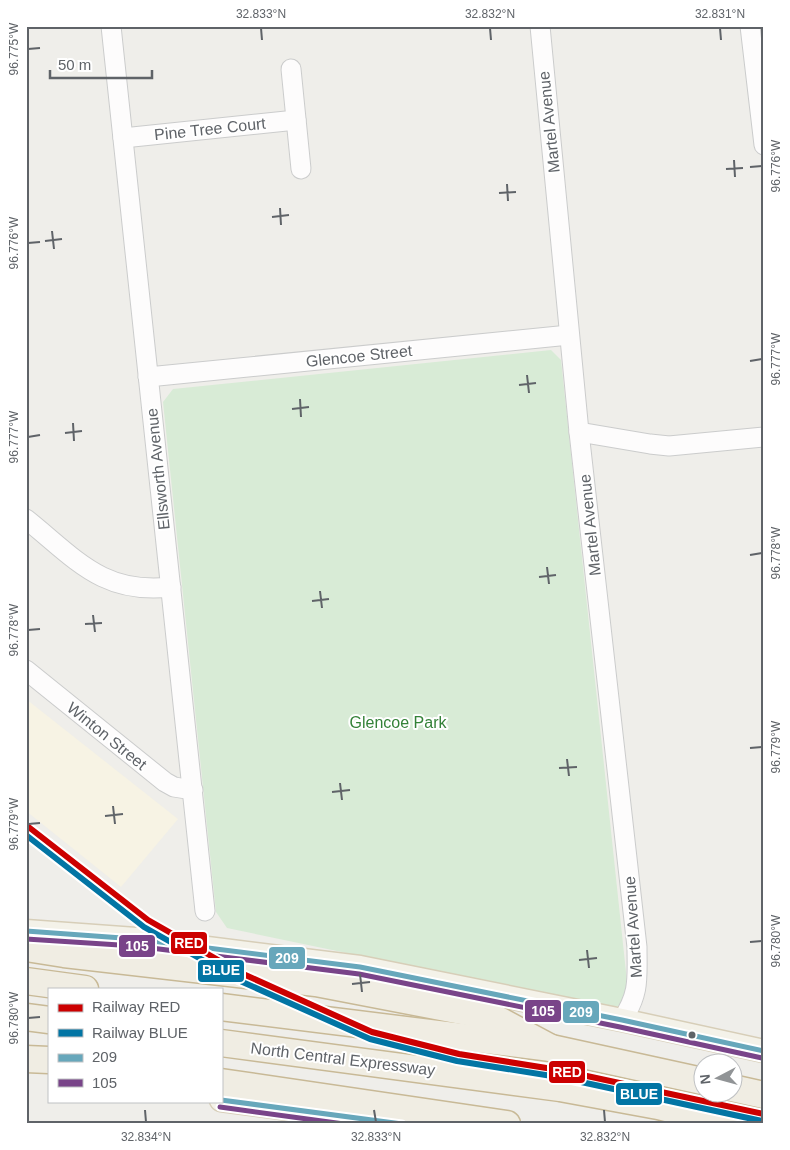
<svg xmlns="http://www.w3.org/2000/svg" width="790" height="1150" font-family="Arial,sans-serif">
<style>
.commercial{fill:#f7f3e4}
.green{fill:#d8ebd6}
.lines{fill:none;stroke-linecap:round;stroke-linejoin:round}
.minor-casing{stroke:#cbcccc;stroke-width:21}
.major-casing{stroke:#d7ceb8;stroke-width:25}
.highway-casing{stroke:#c8b996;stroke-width:29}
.minor{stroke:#fdfcfc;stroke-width:19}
.major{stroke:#f4f2e9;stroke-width:22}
.highway{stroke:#f0ede3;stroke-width:26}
.bus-1-casing{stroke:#fff;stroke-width:9}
.bus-2-casing{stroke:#fff;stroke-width:9}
.bus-1{stroke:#67a7bb;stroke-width:5}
.bus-2{stroke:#794489;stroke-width:5}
.rail-1-casing{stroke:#fff;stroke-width:10}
.rail-2-casing{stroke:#fff;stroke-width:10}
.rail-1{stroke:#c00;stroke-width:6}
.rail-2{stroke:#0275a4;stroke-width:6}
.ticks{fill:none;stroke:#5f6368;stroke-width:2}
.bus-dot{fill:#5f6368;stroke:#fff;stroke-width:2}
.labels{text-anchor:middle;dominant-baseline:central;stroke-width:4;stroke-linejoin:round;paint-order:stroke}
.street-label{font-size:16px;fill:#5f6368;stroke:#fff}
.park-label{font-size:16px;fill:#348238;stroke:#fff}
.line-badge{stroke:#fff;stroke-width:2}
.badge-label{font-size:14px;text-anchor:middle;font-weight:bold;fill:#fff}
.neatline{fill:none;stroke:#5f6368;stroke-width:2}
.ticks-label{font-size:12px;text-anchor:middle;fill:#5f6368}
</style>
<rect width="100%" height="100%" fill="#efeeea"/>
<polygon class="commercial" points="26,699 178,819 121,887 26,811"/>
<polygon class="green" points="551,350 561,360 628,991 621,1005 610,1008 227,928 216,912 163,402 173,389"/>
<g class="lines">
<g class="minor-casing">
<g id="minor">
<polyline points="111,26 205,911"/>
<path d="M540,26L579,432L637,947C637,978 640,993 622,1020"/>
<polyline points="750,26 764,145"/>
<polyline points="291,69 301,169"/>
<polyline points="123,138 296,120"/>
<polyline points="148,377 569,335"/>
<polyline points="579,432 650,444 669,446 764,437"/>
<path d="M26,519C75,558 102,595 171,587"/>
<polyline points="26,670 165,782 174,787 193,790"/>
</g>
</g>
<g class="major-casing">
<g id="major">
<polyline points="26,931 136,939 360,967 622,1020 764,1051"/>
<polyline points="221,1100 404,1124"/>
</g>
</g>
<g class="highway-casing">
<g id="highway">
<polyline points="26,948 64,954 316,983 493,1017 551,1048"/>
<polyline points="26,981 85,989"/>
<polyline points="221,1007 551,1048 702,1081"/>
<polyline points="26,1017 49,1020"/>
<polyline points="221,1043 560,1088 658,1106 729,1124"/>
<polyline points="26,1059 49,1060"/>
<polyline points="221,1082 507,1124"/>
<polyline points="732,1088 764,1095"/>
</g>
</g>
<use href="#minor" class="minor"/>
<use href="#major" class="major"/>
<use href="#highway" class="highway"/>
<g class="bus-1-casing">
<g id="bus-1">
<polyline points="26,931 136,939 360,967 622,1020 764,1051"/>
<polyline points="221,1100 402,1124"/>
</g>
</g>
<g class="bus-2-casing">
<g id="bus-2">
<polyline points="26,939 135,946 359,974 620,1027 762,1058"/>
<polyline points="220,1107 344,1124"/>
</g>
</g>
<use href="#bus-1" class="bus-1"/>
<use href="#bus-2" class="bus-2"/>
<g class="rail-1-casing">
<polyline id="rail-1" points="26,825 148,920 241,973 372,1032 459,1054 559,1070 764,1114"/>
</g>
<g class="rail-2-casing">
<polyline id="rail-2" points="26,835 144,927 238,980 370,1039 457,1061 558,1077 762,1121"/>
</g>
<use href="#rail-1" class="rail-1"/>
<use href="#rail-2" class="rail-2"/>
</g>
<path class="ticks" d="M261,28L262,40M490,28L491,40M720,28L721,40M28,49L40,48M734,160L735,177M750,167L762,166M726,169L743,168M507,184L508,201M499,193L516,192M280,208L281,225M272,217L289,215M52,231L54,249M45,241L62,239M28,243L40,242M750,361L762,359M527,375L529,393M519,385L536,383M300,399L301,417M292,409L309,407M73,423L74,441M65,433L82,431M28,437L40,435M750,555L762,553M547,567L549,584M539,577L556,575M320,591L322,608M312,601L329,599M93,615L95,632M85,624L102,623M28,630L40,629M750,748L762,747M567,759L569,776M559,768L577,767M340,783L342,800M332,792L350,790M113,806L115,824M105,816L123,814M28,824L40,823M750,942L762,941M587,950L589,968M579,960L597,958M360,974L362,992M352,984L370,982M28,1018L40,1017M145,1110L146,1122M374,1110L376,1122M604,1110L605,1122"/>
<circle class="bus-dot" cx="692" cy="1035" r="4.5"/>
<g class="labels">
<g class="street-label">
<text transform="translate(549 122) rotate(-96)">Martel Avenue</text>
<text transform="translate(210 129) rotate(-6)">Pine Tree Court</text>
<text transform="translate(359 356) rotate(-6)">Glencoe Street</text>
<text transform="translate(158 469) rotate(-96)">Ellsworth Avenue</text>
<text transform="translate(590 525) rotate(-96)">Martel Avenue</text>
<text transform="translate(107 736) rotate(39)">Winton Street</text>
<text transform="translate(633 927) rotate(-94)">Martel Avenue</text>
<text transform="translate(343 1059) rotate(7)">North Central Expressway</text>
</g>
<g class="park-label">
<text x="398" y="722">Glencoe Park</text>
</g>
</g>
<g class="line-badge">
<rect x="170" y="931" width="38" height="24" rx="5" fill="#c00"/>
<rect x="118" y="934" width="38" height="24" rx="5" fill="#794489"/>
<rect x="268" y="946" width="38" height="24" rx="5" fill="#67a7bb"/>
<rect x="197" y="959" width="48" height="24" rx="5" fill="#0275a4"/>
<rect x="524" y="999" width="38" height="24" rx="5" fill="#794489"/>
<rect x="562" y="1000" width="38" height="24" rx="5" fill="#67a7bb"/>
<rect x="548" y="1060" width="38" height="24" rx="5" fill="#c00"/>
<rect x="615" y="1082" width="48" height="24" rx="5" fill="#0275a4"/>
</g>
<g class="badge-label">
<text x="189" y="948">RED</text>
<text x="137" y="951">105</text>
<text x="287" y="963">209</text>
<text x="221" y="975">BLUE</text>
<text x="543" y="1016">105</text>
<text x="581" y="1017">209</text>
<text x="567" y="1077">RED</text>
<text x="639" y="1099">BLUE</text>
</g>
<rect width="790" height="1150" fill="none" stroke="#ffffff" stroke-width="55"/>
<rect x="48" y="988" width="175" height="115" fill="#ffffff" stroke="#bfc1c3"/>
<rect x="58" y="1004" width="25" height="8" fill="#cc0000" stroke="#bfc1c3"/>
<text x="92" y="1012" font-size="15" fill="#5f6368">Railway RED</text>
<rect x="58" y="1029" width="25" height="8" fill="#0275a4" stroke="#bfc1c3"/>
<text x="92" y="1038" font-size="15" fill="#5f6368">Railway BLUE</text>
<rect x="58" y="1054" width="25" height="8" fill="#67a7bb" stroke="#bfc1c3"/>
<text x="92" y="1062" font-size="15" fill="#5f6368">209</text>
<rect x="58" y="1079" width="25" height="8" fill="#794489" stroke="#bfc1c3"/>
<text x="92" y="1088" font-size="15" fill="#5f6368">105</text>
<g transform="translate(718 1078) rotate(264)"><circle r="24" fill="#ffffff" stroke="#bfc1c3"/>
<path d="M0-4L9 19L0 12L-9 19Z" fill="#919496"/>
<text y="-8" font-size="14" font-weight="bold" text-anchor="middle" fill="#5f6368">N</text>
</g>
<path d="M50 70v8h102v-8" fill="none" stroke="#5f6368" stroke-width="2.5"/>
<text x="58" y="70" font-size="15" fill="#5f6368" stroke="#ffffff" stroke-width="4" paint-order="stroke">50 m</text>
<rect x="28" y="28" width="734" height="1094" class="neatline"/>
<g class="ticks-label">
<text x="261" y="18">32.833°N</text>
<text x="490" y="18">32.832°N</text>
<text x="720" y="18">32.831°N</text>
<text transform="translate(14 49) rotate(-90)" y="4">96.775°W</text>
<text transform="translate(776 166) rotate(-90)" y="4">96.776°W</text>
<text transform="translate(14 243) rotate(-90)" y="4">96.776°W</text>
<text transform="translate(776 359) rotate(-90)" y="4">96.777°W</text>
<text transform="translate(14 437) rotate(-90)" y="4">96.777°W</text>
<text transform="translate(776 553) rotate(-90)" y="4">96.778°W</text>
<text transform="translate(14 630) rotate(-90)" y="4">96.778°W</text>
<text transform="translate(776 747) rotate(-90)" y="4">96.779°W</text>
<text transform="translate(14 824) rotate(-90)" y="4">96.779°W</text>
<text transform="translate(776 941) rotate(-90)" y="4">96.780°W</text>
<text transform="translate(14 1018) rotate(-90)" y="4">96.780°W</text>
<text x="146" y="1141">32.834°N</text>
<text x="376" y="1141">32.833°N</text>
<text x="605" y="1141">32.832°N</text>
</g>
</svg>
